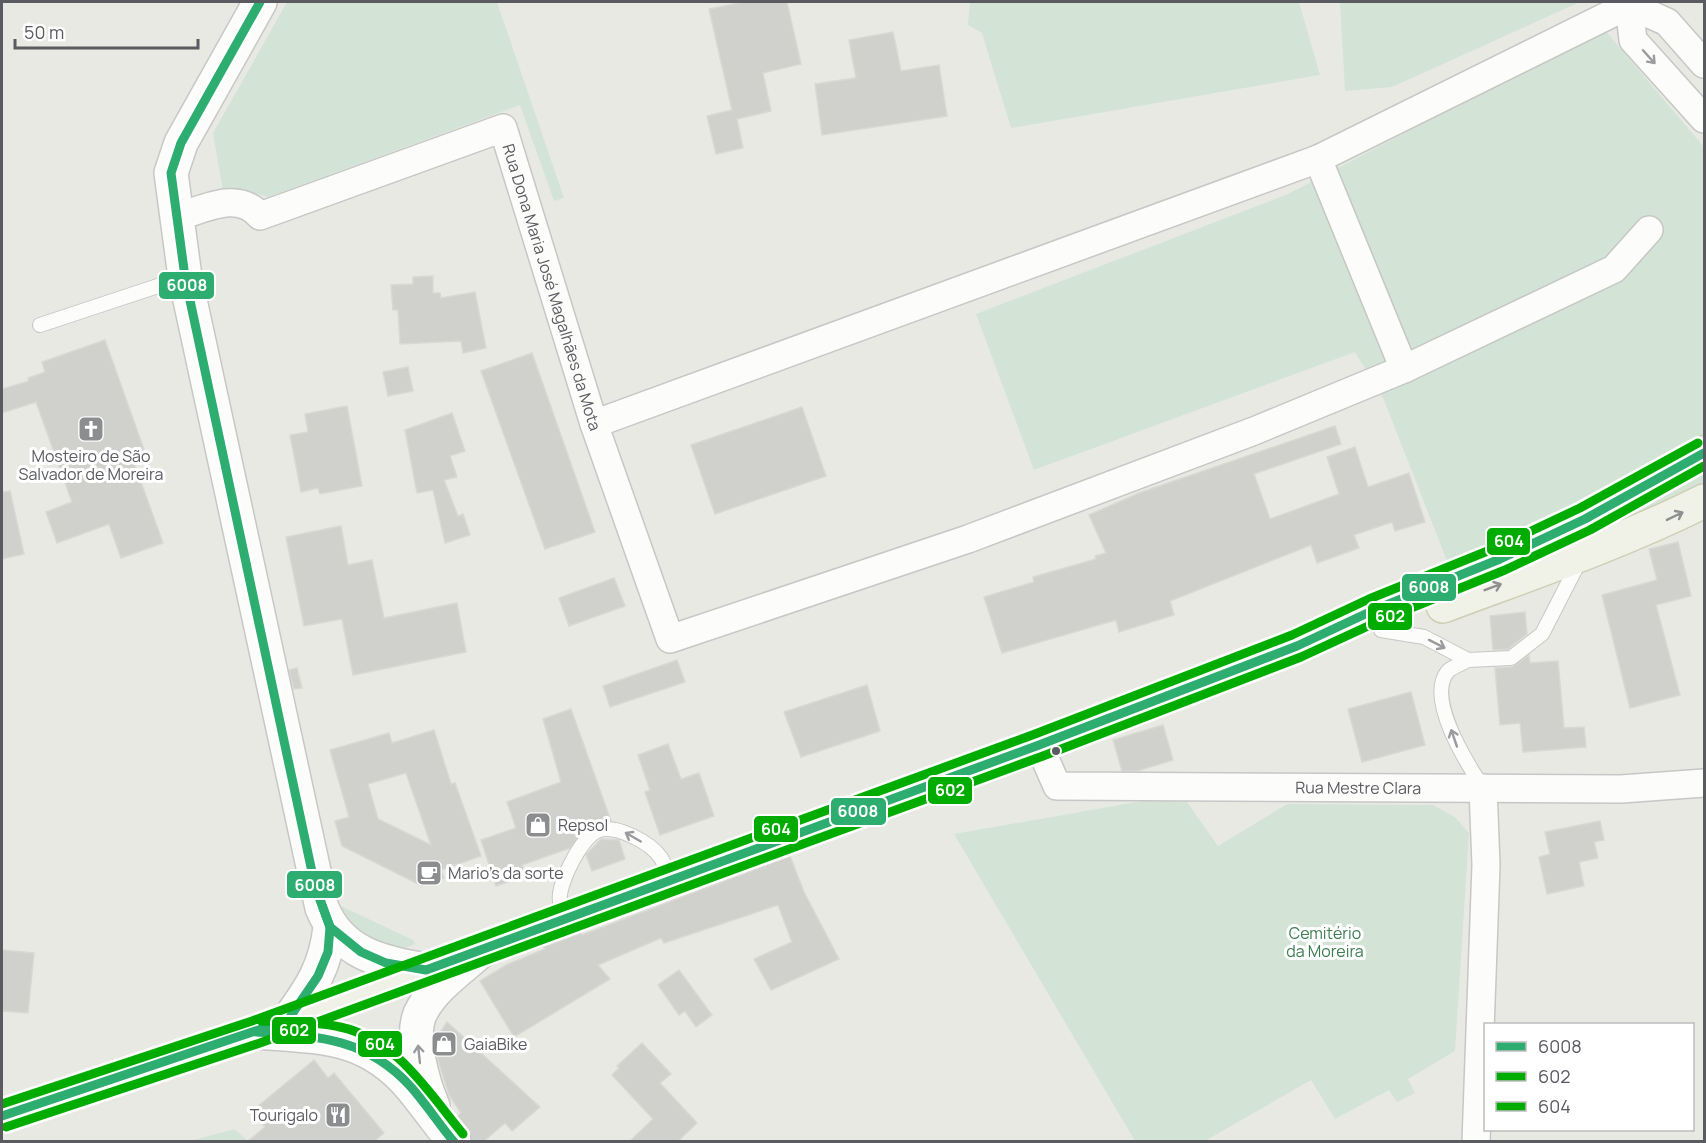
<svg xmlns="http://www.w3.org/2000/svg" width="1706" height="1143" font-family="Manrope,sans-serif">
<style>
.green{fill:#d3e4d6}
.building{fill:#d0d0cd;stroke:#d8d8d4;stroke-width:1.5;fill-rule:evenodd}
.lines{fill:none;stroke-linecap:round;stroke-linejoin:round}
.service-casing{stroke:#c6c7c6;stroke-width:16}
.minor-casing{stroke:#c6c7c6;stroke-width:30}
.secondary-casing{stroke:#c7c7c7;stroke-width:36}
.primary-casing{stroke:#ceceb5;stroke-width:36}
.service{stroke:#fcfcfb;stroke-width:14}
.minor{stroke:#fcfcfb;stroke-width:27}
.secondary{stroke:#fcfcfb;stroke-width:33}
.primary{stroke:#f0f1e7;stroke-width:33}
.bus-1-casing{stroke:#fff;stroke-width:14}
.bus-2-casing{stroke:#fff;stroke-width:14}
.bus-3-casing{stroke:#fff;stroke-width:14}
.bus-1{stroke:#2dad70;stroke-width:9}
.bus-2{stroke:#00ac00;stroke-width:9}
.bus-3{stroke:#00ac00;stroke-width:9}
.oneway{stroke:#9b9b9f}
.oneway2{stroke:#8e9090}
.bus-dot{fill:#5a5b61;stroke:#fff;stroke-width:2}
.labels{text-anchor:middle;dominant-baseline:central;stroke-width:6;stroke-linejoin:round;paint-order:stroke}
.street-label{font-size:16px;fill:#5a5b61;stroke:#fff}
.poi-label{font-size:16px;fill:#5a5b61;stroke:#fff;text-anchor:start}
.park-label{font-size:16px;fill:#3e7c52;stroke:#fff}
.line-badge{stroke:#fff;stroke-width:2}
.badge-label{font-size:16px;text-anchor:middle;font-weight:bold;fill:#fff}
</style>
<rect width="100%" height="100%" fill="#e9e9e4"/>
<g class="green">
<polygon points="287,2 497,2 564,198 554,201 520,105 268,197 253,193 224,197 213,133"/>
<polygon points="970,2 1299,2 1320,75 1011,128 982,33 968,25"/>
<polygon points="1340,2 1580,2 1392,87 1345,91"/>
<polygon points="1604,29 1704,147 1704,435 1652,472 1447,561 1384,400 1355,352 1034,470 976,314 1288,194"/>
<polygon points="1704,463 1704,483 1638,515 1546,549"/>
<polygon points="1148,800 1187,802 1218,846 1287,804 1433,805 1455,817 1469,833 1455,1051 1408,1079 1415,1093 1397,1102 1389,1090 1335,1119 1311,1080 1205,1141 1135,1141 954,834"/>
<polygon points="341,906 413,940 415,944 386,956 352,934"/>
<polygon points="234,1129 248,1141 187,1142"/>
</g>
<g class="building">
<polygon points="743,2 787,2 801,64 763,73 771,111 737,119 743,148 716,154 707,116 732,110 709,9"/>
<polygon points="893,32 901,71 939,65 947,116 822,135 815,84 856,78 849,40"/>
<polygon points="433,276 433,293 440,293 441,298 475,292 486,348 463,353 461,341 400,344 398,310 393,310 391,285 413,284 413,277"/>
<polygon points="105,340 146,455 133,460 163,543 121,558 109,524 57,543 46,512 72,502 36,402 2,413 2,389 29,381 28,378 45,372 42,362"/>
<polygon points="532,353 595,532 545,549 481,371"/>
<polygon points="408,367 413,391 388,396 383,372"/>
<polygon points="347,406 362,486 320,494 318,488 301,492 290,435 308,432 305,414"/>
<polygon points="802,407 826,476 715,514 691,445"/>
<polygon points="452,413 465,451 450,456 457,477 444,480 458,516 463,514 470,535 445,543 433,490 417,493 405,430"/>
<polygon points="1335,426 1341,444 1254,474 1270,519 1339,494 1327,457 1355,447 1368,487 1409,473 1425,522 1395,531 1392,522 1354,535 1359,548 1317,563 1311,545 1170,601 1174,615 1119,632 1116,620 1002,653 984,597 1034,582 1033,577 1096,559 1095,556 1106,553 1089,515 1139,493"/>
<polygon points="10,491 24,554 2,559 2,492"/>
<polygon points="341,526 348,565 372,560 384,618 457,603 466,652 353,675 342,619 304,626 286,537"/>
<polygon points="1678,542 1691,596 1656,605 1680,695 1630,708 1602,595 1657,580 1649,549"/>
<polygon points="614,578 625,606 569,626 559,598"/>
<polygon points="1525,612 1527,634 1508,649 1493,650 1490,616"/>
<polygon points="1529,655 1530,663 1558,661 1564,728 1584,727 1586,747 1523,752 1520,723 1500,725 1495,668 1512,667"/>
<polygon points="677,660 685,682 610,707 603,686"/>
<polygon points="297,668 302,688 294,689 289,670"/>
<polygon points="867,685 880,731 801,757 784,712"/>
<polygon points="1411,692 1425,745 1362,762 1348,709"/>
<polygon points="571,709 611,821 592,823 570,848 522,865 525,876 496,886 481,840 516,828 507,802 561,782 543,719"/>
<polygon points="1163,725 1173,760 1137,771 1122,771 1113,740"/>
<path d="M434,730L451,784L455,783L481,856L441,870L444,878L422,886L342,846L335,821L349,817L330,750L389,733L392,743ZM406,773L431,845L378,819L368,784Z"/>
<polygon points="668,744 681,779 699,773 714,816 660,835 645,792 650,790 638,755"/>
<polygon points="1600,821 1604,840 1594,842 1598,858 1579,862 1584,886 1547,894 1539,857 1550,854 1545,832"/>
<polygon points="601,839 619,840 625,859 592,871 586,855"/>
<polygon points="790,856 804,892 839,959 771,990 754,959 792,942 778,905 664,943 661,938 598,965 610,979 514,1037 480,981 506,965 545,949 544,947 581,933 582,935"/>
<polygon points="2,950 34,953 28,1013 2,1011"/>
<polygon points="679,970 712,1015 696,1027 685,1011 679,1015 658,985"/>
<polygon points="447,1022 540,1107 512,1131 505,1123 483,1142 472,1142 469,1131 458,1116 461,1113 449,1095 438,1060 436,1039"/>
<polygon points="642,1043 671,1074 660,1083 697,1123 677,1142 629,1142 653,1119 612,1075 619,1068 617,1066"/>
<polygon points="314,1060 328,1078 334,1073 384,1133 373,1142 247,1142 265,1127 252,1111"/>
</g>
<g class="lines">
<g class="service-casing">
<g id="service">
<polyline points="40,325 185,277"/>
<polyline points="1381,630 1424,637 1468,660 1511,658 1542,634 1580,560"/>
<path d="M1468,660C1463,663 1452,667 1448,671C1425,698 1468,765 1483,788"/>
<path d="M566,919C564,913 561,907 560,902C557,885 581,838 597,831C615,823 651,843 661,858C665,864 667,873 670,879"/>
</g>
</g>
<g class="minor-casing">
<g id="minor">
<polyline points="1704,64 1667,22 1629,5 1633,40 1704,119"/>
<polyline points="1318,159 1404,369"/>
<path id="s1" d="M177,217C205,209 238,190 260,216L503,128L594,424L670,639L968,539L1254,431L1404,369L1614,269L1649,230"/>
<polyline points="594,424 1318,159 1635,2"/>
<path id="s2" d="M1039,745L1057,786L1621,789L1704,783"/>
<polyline points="1476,1142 1486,865 1483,788"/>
</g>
</g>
<g class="secondary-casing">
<g id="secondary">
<path d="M260,2L181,143L171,173L185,277L322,908C341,954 381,962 426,970"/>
<path d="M288,1020C311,989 326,966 330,927"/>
<path d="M256,1032C320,1037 366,1034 411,1087C426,1105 439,1124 454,1142"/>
<path d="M433,1106C423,1083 410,1038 420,1014C432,988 461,969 482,950"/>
</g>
</g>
<g class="primary-casing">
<g id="primary">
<path d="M1443,606C1531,573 1620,543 1704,501"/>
<polyline points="2,1116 256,1032 1039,745 1297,646 1374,610 1500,559 1585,519 1704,453"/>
</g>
</g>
<use href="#service" class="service"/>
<use href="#minor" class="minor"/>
<use href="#secondary" class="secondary"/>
<use href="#primary" class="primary"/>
<g class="bus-1-casing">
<g id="bus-1">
<polyline points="260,2 181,143 171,173 185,277 315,886 330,927 361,952 386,963 426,970 1039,745 1297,646 1374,610 1500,559 1585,519 1704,453"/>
<path d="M256,1032C318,1036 367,1038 411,1087C426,1104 439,1124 454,1142"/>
<polyline points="2,1116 288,1020 318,976 328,952 330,927 314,883"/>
</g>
</g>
<g class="bus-2-casing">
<polyline id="bus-2" points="6,1127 260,1043 1043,756 1301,657 1379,621 1505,570 1590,530 1704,466"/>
</g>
<g class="bus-3-casing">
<g id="bus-3">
<path d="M261,1021C287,1022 314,1021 340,1027C397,1039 428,1092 463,1134"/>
<polyline points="2,1104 252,1021 1035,734 1292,635 1369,599 1495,548 1580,508 1698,443"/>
</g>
</g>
<use href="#bus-1" class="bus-1"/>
<use href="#bus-2" class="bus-2"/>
<use href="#bus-3" class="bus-3"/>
</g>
<defs><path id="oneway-shaft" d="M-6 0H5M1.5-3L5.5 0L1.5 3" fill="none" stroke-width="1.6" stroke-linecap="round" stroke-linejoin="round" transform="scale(1.5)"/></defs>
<g class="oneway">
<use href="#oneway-shaft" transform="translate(1649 57) rotate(48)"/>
<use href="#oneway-shaft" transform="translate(1437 644) rotate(27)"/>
<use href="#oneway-shaft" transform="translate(1454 738) rotate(-109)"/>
<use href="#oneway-shaft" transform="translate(633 837) rotate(-150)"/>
<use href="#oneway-shaft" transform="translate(419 1054) rotate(-96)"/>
</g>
<g class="oneway2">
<use href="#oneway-shaft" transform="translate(1675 516) rotate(-26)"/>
<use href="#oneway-shaft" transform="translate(1493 587) rotate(-21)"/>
</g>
<defs>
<g id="church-square" transform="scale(1.35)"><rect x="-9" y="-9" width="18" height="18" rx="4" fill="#8c8d8f" stroke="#fff"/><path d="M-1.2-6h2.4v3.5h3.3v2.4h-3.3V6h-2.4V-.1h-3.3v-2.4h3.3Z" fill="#fff"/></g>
<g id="shop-square" transform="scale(1.35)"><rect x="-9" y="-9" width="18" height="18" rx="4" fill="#8c8d8f" stroke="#fff"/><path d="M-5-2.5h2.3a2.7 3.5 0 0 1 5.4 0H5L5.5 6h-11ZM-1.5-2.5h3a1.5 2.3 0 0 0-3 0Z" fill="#fff"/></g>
<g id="cafe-square" transform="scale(1.35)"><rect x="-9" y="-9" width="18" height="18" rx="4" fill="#8c8d8f" stroke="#fff"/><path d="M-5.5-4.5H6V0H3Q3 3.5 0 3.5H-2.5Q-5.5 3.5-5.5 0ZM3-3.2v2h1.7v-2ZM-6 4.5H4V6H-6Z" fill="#fff"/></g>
<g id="restaurant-square" transform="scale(1.35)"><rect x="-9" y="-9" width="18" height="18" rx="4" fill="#8c8d8f" stroke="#fff"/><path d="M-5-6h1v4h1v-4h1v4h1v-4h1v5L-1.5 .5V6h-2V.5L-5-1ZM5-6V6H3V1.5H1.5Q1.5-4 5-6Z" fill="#fff"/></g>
</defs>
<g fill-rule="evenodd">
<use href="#church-square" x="91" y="429"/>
<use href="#shop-square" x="538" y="825"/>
<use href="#cafe-square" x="429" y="873"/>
<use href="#shop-square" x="444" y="1044"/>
<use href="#restaurant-square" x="338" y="1115"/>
</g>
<circle class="bus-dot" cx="1056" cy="751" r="5"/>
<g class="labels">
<g class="street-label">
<text stroke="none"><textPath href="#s1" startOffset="514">Rua Dona Maria José Magalhães da Mota</textPath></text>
<text stroke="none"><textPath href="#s2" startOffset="346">Rua Mestre Clara</textPath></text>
</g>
<g class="poi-label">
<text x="91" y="456" text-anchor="middle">Mosteiro de São<tspan x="91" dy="18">Salvador de Moreira</tspan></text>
<text x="558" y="825">Repsol</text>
<text x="448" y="873">Mario's da sorte</text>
<text x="464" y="1044">GaiaBike</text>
<text x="318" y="1115" text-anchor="end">Tourigalo</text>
</g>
<g class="park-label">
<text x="1325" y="933">Cemitério<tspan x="1325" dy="18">da Moreira</tspan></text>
</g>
</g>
<g class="line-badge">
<rect x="158" y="271" width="57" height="29" rx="6" fill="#2dad70"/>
<rect x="1486" y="527" width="45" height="29" rx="6" fill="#00ac00"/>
<rect x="1401" y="573" width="56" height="29" rx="6" fill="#2dad70"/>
<rect x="1367" y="602" width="46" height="29" rx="6" fill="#00ac00"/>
<rect x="927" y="776" width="46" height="29" rx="6" fill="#00ac00"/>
<rect x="830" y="797" width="57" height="29" rx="6" fill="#2dad70"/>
<rect x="753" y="815" width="46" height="28" rx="6" fill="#00ac00"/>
<rect x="286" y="870" width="57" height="29" rx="6" fill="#2dad70"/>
<rect x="271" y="1016" width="46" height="29" rx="6" fill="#00ac00"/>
<rect x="357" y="1030" width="46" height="28" rx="6" fill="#00ac00"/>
</g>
<g class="badge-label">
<text x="187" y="291">6008</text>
<text x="1509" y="547">604</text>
<text x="1429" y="593">6008</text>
<text x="1390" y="622">602</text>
<text x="950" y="796">602</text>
<text x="858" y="817">6008</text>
<text x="776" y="835">604</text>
<text x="315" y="891">6008</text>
<text x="294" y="1036">602</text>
<text x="380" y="1050">604</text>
</g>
<rect width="1706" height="1143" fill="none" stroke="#5a5b61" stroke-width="6"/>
<rect x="1484" y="1023" width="210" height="108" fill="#ffffff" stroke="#bdbdc0" stroke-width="1.5"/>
<rect x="1496" y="1042" width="30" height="9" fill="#2dad70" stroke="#bdbdc0" stroke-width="1.5"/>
<text x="1538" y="1053" font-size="18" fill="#5a5b61">6008</text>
<rect x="1496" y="1072" width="30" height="9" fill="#00ac00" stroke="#bdbdc0" stroke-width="1.5"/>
<text x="1538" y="1083" font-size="18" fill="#5a5b61">602</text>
<rect x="1496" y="1102" width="30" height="9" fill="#00ac00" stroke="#bdbdc0" stroke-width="1.5"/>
<text x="1538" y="1113" font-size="18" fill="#5a5b61">604</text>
<path d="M15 39v9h183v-9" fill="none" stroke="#5a5b61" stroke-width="3"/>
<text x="24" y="39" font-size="18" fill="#5a5b61" stroke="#ffffff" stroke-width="4.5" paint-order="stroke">50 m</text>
</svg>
